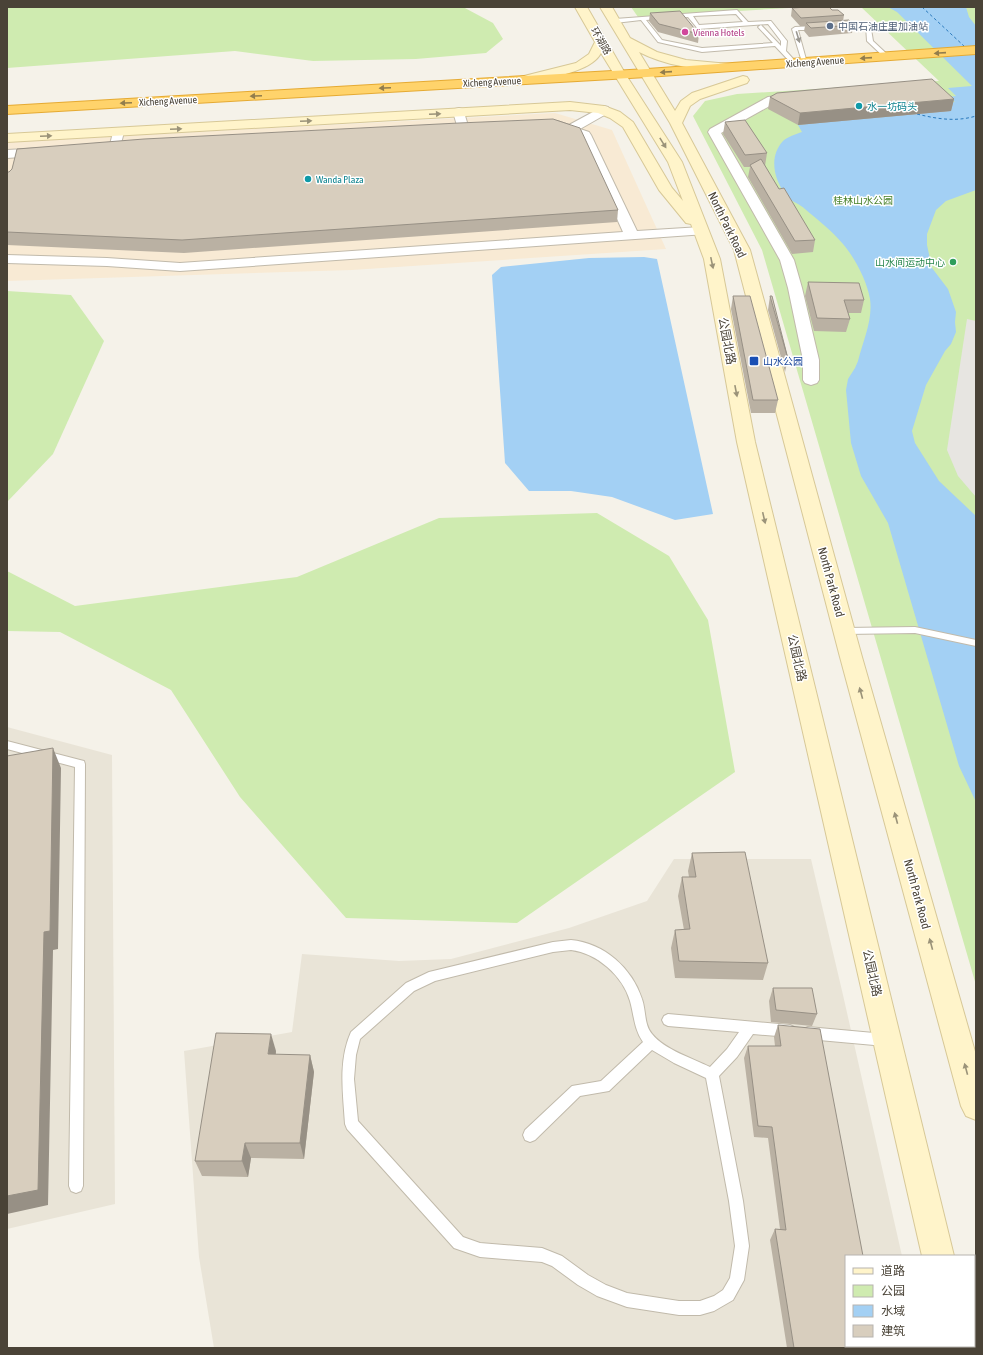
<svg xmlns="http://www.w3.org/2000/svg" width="983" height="1355" font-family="'Asap Condensed','Noto Sans SC',sans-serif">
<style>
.residential{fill:#e9e4d7}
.commercial{fill:#f8ead4}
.green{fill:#cfebb0}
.parking{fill:#e7e5e1}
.water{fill:#a3d0f4}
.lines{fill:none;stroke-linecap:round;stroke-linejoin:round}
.ferry{stroke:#2a79bc;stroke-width:1;stroke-dasharray:3 2.5;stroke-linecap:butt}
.lane-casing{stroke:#c1baab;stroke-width:2}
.street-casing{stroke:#c1baab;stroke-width:2}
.secondary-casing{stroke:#d7c897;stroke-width:2}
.highway-casing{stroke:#e5aa33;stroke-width:2}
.lane{fill:#fff;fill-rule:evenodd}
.street{fill:#fff;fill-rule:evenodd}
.secondary{fill:#fff4ca;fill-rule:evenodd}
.highway{fill:#ffd36b;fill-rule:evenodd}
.wall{fill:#bab1a3}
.shaded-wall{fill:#979085}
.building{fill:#d8cebe;stroke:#979085}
.oneway{fill:#9b9891}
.oneway2{fill:#927d4c}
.oneway3{fill:#9b9379}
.service-dot{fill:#5c6f8a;stroke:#fff;stroke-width:1.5}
.hotel-dot{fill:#d1479c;stroke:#fff;stroke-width:1.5}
.culture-dot{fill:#0f9aa8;stroke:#fff;stroke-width:1.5}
.leisure-dot{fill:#2e9e5b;stroke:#fff;stroke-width:1.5}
.transit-dot{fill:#1a4fb4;stroke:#fff;stroke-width:1.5}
.labels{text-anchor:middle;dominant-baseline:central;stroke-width:3;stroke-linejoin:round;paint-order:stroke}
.far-service-label{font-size:10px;fill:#4e5e75;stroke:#fff;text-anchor:start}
.far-hotel-label{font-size:10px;fill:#b23c85;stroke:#fff;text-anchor:start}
.far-street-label{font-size:10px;fill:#4a4337;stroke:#fff}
.far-culture-label{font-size:10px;fill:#0d838f;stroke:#fff;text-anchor:start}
.far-park-label{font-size:10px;fill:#457f26;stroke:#fff}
.far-leisure-label{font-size:10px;fill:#27864d;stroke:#fff;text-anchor:end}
.far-transit-label{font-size:10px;fill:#164399;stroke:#fff;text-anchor:start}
.street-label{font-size:12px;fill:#4a4337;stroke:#fff}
</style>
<rect width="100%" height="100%" fill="#f5f2e9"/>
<g class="residential">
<polygon points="7,727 112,755 115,1204 7,1229"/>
<polygon points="674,859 811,859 843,995 902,1256 846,1256 846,1346 922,1346 922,1348 214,1348 199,1257 184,1051 292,1032 302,954 399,961 451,959 569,928 647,901"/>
</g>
<polygon class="commercial" points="555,113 612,130 666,249 352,270 7,281 7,142"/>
<g class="green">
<polygon points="7,7 463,7 493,23 503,39 486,53 416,59 313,61 235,51 7,68"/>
<polygon points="631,7 806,7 638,17"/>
<polygon points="861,7 976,7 976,985 762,250 693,116 705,101 737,94 939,81"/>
<polygon points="7,291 71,295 104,341 53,454 7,502"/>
<polygon points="597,513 669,556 708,620 735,772 517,923 346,918 240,797 171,690 60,632 7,631 7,571 75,606 297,577 439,518"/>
</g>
<polygon class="parking" points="967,319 976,321 976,497 958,476 947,450"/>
<g class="water">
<path d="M888,7H966L969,17L976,26V190L946,201L936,210L927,234V245L932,268L948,289L956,312L955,322L956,332L951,344L945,351L926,385L912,431L915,443L939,481L976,516V802L959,766L888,523L861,476L851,443L846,390L848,379L855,368L858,361C863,341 873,320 870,299C867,281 855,258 843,244C832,231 818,220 805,209C800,204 792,202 788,197C774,182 768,157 783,141C787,137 796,134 802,132L798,125L955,102L949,97L956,96L948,88L972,86L897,12Z"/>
<polygon points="644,257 657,259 713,514 675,520 612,497 571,491 529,491 505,463 492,275 501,267 589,258"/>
</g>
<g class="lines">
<g class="ferry">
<polyline points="922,7 965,47"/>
<path d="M917,114C937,119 956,122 976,116"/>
</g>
<g class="lane-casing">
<g id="lane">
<path d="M737,10L748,22L771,21L787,41L786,51L796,62V64H792L775,46L702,52L658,42L641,20L615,23L612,21L615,19ZM736,14L743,22L699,25L693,16ZM688,17L698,29L768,24L781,41V46L761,25L758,27L773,43L702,48L662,40L646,20Z"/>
<polygon points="870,23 873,41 889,56 889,58 885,58 867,41 866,26 841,28 838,26 841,24"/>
<polygon points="795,27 817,26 820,28 817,30 798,30 807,63 802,62 792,29"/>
<polygon points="915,627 976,640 976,646 915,633 845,634 840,631 845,628"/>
<polygon points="7,741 80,760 84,761 85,764 83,1186 81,1191 76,1193 71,1191 69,1186 75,767 7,749"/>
<path d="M571,940C604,943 632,968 642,999C646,1010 644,1025 652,1034C665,1050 692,1058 710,1067L727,1049L739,1032L668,1026L664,1024L662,1020L664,1016L668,1014L790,1025L794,1027L796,1031L794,1035L790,1037L753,1034L737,1057L719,1076L743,1201L749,1246L744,1280L733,1300L714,1311L700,1315H679L627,1307L597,1296L578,1285L552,1266L542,1262L480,1257L454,1248L347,1129L345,1124C343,1093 338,1061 351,1032L406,983L429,972L553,942ZM571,950C597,953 623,976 630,1001C634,1015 634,1029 643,1042L601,1081L572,1086L525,1130L523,1135L525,1140L530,1142L535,1140L580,1096L609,1091L652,1050L674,1063L706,1078L729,1201L735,1246L730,1278L723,1290L714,1296L700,1301H679L627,1293L606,1285L588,1275L562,1256L542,1248L480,1243L463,1237L358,1121L354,1079L356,1055L360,1039L414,991L435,981L553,952Z"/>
<polygon points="808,1027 885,1034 889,1036 891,1040 889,1044 885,1046 808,1039 804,1037 802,1033 804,1029"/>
</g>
</g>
<g class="street-casing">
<g id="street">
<polygon points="797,94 801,95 803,98 801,101 775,103 721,133 794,260 802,288 819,360 819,380 817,383 811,385 805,383 803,380 803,360 788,288 780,260 708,132 710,129 768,97"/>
<polygon points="604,106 608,107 610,110 608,113 580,129 589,132 591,135 637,231 701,227 706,228 708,231 706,234 180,271 107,266 7,263 7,255 107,258 180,263 623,232 580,137 553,128 551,125 553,122 557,121 569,125"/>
<polygon points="459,108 463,109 469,129 467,132 459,132 453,112 455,109"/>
<polygon points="118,128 122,129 124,132 119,151 111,151 109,148 114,129"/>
<polygon points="44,148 49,149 50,152 49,155 7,158 7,150"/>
</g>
</g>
<g class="secondary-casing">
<g id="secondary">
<path d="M575,7H587L626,75L682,162L720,259L755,442L954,1256H922L737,442L704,259L691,224L686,223L659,190L623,127L610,118L598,113L570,110L7,142V134L570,102L604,106L620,112L633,122L672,188L683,201L668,162L601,53C591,73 545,78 524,84L520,83L518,80L520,77L576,63L589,54L595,42Z"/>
<path d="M600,7H612L630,38L657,52L686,60L729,64L731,67L729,70L725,71C695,69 666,66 639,52L675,111L681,101L692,93L743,76L747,77L749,80L747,83L700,99L690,106L682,123L750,250L862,657L976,1055V1120L966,1116L961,1106L840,657L734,250L670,123Z"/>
<polygon points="974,1342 975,1348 943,1348 943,1346 974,1346"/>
</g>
</g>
<g class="highway-casing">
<polygon id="highway" points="976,46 976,54 647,77 7,114 7,106 647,69"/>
</g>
<use href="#lane" class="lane"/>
<use href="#street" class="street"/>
<use href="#secondary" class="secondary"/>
<use href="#highway" class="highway"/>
</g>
<g class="wall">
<polygon points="792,8 832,10 844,15 843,21 854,25 852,33 809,37 804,31 805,26 800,26 791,16"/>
<polygon points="650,13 699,34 698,43 658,32 649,21"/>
<polygon points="770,97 954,99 951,111 798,125 768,109"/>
<polygon points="725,122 767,153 765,166 779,189 815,240 813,252 792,254 748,177 750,167 744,167 723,134"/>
<polygon points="7,172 618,210 617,222 184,253 7,245"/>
<polygon points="808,282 864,300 861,313 848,313 850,319 846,332 814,331 805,296"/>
<polygon points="733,296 778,400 775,413 751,413 731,309"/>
<polygon points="770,296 788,359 785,372 768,310"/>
<polygon points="692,853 768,963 763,980 675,978 671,948 675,930 684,930 678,896 682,877 689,877 688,871"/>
<polygon points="773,988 817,1014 812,1026 771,1022 769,1001"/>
<polygon points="778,1025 880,1348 787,1348 770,1240 775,1229 780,1229 768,1138 754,1137 744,1058 748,1046 775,1046 774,1037"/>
<polygon points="276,1051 276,1055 310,1055 314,1072 304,1159 251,1158 248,1177 202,1176 195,1161"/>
</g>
<g class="shaded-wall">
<polygon points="954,99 951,111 798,125 800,113"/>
<polygon points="53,748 61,768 58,949 53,950 48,1205 7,1214 7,1196"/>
<polygon points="271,1034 276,1051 273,1071 268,1054"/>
<polygon points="310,1055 314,1072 304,1159 300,1143"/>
<polygon points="245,1143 251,1158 248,1177 242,1161"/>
</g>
<g class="building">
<polygon points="808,7 829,7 832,10 838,10 844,15 801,18 792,8"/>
<polygon points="680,11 699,34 659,24 650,13"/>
<polygon points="849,20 854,25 811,28 806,23"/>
<polygon points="932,79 954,99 800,113 770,97 777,93"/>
<polygon points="553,119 580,128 618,210 182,240 7,232 7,172 9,172 12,169 17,149 144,139 459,123"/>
<polygon points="745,120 767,153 745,155 725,122"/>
<polygon points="761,159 779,189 784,188 815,240 795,241 750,165"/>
<polygon points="808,282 859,283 864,300 844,300 850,319 817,318"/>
<polygon points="733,296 750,296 778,400 753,400"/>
<polygon points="770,296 772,296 788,359"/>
<polygon points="53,748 50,931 44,932 38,1190 7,1196 7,756"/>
<polygon points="745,852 768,963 679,961 675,930 690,929 682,877 696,877 692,853"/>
<polygon points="773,988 812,988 817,1014 776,1010"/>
<polygon points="778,1025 820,1029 863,1256 846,1256 846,1346 880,1346 880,1348 794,1348 775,1229 786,1230 772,1127 758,1126 748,1046 781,1046"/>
<polygon points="216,1033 271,1034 268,1054 310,1055 300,1143 245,1143 242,1161 195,1161"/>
</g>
<defs><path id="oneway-solid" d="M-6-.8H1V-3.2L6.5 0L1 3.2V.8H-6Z"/></defs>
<use class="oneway" href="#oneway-solid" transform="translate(798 37) rotate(73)"/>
<g class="oneway2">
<use href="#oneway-solid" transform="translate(940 53) rotate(176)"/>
<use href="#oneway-solid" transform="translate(866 58) rotate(176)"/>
<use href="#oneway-solid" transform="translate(666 72) rotate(176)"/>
<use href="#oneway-solid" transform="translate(385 88) rotate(177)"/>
<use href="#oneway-solid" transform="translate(256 96) rotate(177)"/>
<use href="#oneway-solid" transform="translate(126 103) rotate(177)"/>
</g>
<g class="oneway3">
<use href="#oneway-solid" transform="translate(435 114) rotate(-3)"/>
<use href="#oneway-solid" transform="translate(306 121) rotate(-3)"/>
<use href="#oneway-solid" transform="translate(176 129) rotate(-3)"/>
<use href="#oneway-solid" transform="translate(46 136) rotate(-3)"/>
<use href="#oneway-solid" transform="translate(663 143) rotate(58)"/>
<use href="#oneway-solid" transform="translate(712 263) rotate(78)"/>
<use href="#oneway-solid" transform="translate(736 391) rotate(79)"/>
<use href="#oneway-solid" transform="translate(764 518) rotate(77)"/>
<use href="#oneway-solid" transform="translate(861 693) rotate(-105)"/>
<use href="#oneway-solid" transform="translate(896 818) rotate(-105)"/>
<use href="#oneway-solid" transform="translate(931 944) rotate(-105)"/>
<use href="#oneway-solid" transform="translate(966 1069) rotate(-105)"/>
</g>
<circle class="service-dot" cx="830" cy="26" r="4"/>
<circle class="hotel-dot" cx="685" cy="32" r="4"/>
<g class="culture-dot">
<circle cx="859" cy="106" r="4"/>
<circle cx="308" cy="179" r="4"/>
</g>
<circle class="leisure-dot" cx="953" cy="262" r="4"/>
<rect class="transit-dot" x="749" y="356" width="10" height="10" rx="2"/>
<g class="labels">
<g class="far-service-label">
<text x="838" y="26">中国石油庄里加油站</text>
</g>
<g class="far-hotel-label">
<text x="693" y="32">Vienna Hotels</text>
</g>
<g class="far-street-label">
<text transform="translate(601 41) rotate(60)">环湖路</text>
<text transform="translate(815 62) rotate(-4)">Xicheng Avenue</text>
<text transform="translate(492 82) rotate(-3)">Xicheng Avenue</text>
<text transform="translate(168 101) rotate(-3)">Xicheng Avenue</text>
</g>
<g class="far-culture-label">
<text x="867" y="106">水一坊码头</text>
<text x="316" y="179">Wanda Plaza</text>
</g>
<g class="far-park-label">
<text x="863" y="200">桂林山水公园</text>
</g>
<g class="far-leisure-label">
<text x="945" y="262">山水间运动中心</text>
</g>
<g class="far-transit-label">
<text x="763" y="361">山水公园</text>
</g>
<g class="street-label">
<text transform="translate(727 225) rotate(64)">North Park Road</text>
<text transform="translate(727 341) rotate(79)">公园北路</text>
<text transform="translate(831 582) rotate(75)">North Park Road</text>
<text transform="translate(797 658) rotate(77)">公园北路</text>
<text transform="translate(917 894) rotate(75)">North Park Road</text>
<text transform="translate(872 973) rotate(77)">公园北路</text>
</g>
</g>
<rect width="983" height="1355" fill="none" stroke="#4a4337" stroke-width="16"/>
<rect x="845" y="1255" width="130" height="92" fill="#ffffff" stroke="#b7b4af"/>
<rect x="853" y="1268" width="20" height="6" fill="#fff4ca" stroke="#b7b4af"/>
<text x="881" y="1275" font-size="12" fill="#4a4337">道路</text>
<rect x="853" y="1285" width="20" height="12" fill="#cfebb0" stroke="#b7b4af"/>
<text x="881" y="1295" font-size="12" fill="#4a4337">公园</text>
<rect x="853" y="1305" width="20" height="12" fill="#a3d0f4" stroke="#b7b4af"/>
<text x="881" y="1315" font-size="12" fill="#4a4337">水域</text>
<rect x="853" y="1325" width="20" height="12" fill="#d8cebe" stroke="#b7b4af"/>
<text x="881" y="1335" font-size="12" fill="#4a4337">建筑</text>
</svg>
